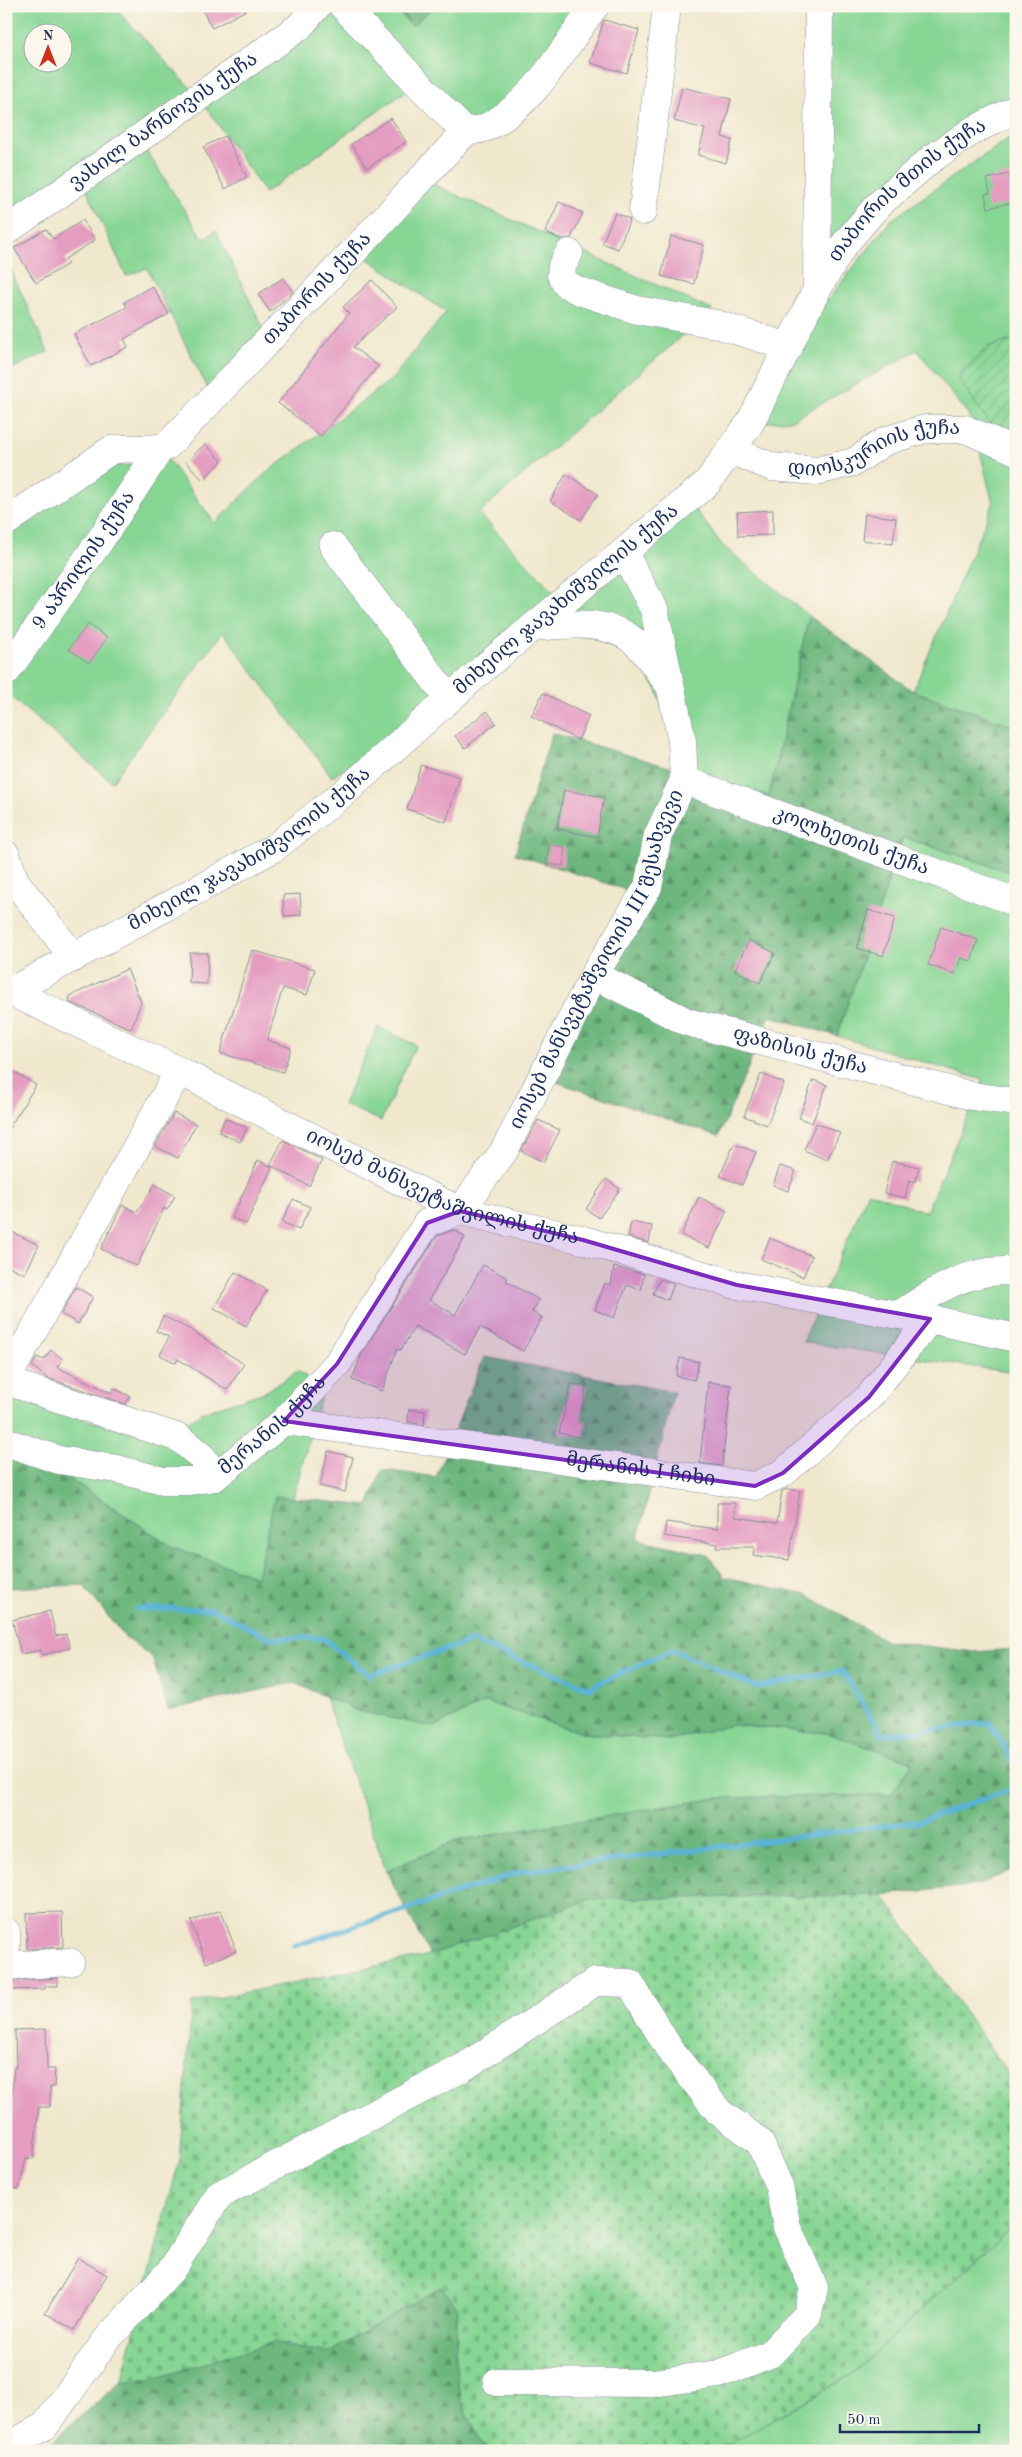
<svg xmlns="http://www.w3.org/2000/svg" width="1022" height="2457" font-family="'Old Standard TT','Noto Serif Georgian',serif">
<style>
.grass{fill:#87d694;stroke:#518279;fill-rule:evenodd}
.forest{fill:url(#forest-firs);stroke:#44736e}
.cemetery{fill:url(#cemetery-stones);stroke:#518279}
.garden{fill:url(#garden-furrows);stroke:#518279}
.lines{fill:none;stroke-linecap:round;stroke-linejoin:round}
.stream{stroke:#59b3d7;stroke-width:5.5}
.building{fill:#e49cc1}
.minor-casing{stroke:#868c96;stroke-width:29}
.major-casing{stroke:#868c96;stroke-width:29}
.minor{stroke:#fff;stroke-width:28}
.major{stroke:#fff;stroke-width:28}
.marked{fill:#7b2cbf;fill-opacity:0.2;stroke:#7b2cbf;stroke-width:4;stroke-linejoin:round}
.labels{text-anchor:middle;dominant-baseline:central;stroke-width:4;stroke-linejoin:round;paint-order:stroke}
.street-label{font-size:20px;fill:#1b2f5e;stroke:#fbf7ec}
</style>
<defs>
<pattern id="forest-firs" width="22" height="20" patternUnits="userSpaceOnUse" patternTransform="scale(1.25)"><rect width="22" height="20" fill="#6db77e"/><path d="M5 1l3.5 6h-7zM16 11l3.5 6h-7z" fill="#59956a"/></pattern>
<pattern id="cemetery-stones" width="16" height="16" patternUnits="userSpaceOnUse" patternTransform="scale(1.25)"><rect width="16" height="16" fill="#87d694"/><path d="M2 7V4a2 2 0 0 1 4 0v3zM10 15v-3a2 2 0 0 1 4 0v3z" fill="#74b882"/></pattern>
<pattern id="garden-furrows" width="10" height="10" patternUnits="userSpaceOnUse" patternTransform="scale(1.25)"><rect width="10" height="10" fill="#87d694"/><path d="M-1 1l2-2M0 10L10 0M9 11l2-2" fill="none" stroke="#74b882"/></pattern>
</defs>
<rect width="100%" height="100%" fill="#fbf7ec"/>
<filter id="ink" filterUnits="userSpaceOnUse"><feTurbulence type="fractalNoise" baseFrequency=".02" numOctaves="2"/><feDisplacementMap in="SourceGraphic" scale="10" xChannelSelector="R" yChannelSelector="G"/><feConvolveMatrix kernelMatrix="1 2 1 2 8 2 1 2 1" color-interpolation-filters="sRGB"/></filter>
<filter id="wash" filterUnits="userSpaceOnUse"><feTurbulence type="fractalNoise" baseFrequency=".0096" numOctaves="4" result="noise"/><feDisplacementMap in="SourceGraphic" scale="20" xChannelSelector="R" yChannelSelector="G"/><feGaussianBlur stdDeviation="1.12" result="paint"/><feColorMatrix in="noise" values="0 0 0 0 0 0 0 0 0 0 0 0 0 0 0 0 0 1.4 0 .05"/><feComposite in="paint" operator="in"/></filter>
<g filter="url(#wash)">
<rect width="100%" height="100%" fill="#f0e8cd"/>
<g class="grass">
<path d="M6,6H113L199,97L317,6H392L412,25L434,6H568L583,22L556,62L465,132L417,83L265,193L199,97L139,139L203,239L216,231L269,340L213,399L147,268L126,276L81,177L6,231ZM32,32H62V62H32Z"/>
<polygon points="819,6 1016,6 1016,109 930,160 817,289"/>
<polygon points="1016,136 1016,339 988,347 1016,440 1016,727 913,691 993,504 972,419 917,350 792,420 761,423 814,317 891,220 1006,140"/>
<polygon points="421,179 712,310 479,513 563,602 449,699 332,777 223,632 112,782 6,693 6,684 160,449 215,523 266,473 392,379 446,312 355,250"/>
<polygon points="6,259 48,352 6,371"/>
<polygon points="142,465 6,661 6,533 101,466"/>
<polygon points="693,507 722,545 809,616 769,796 676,769 674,744 657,690 634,658 595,638 550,632"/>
<polygon points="903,837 1016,874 1016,1373 803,1342 868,1192 926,1212 983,1080 837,1036"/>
<polygon points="378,1027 416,1045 381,1121 343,1104"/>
<polygon points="298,1371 323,1389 293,1498 275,1497 257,1577 171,1546 51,1466 6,1452 6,1391 33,1405 160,1440 203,1412 265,1392"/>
<polygon points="325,1697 359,1711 433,1727 486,1702 582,1733 670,1740 731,1725 826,1733 913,1762 891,1795 718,1798 456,1841 386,1871"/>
<polygon points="1016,2223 1016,2451 717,2451 851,2375"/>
</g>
<g class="forest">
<polygon points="392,6 434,6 412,26"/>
<polygon points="809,616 913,691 1016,727 1016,874 903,837 837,1036 770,1016 719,1136 550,1080 639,894 515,854 552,733 769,796"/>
<polygon points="484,1357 674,1392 638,1539 708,1555 724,1577 807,1595 886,1641 974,1652 1016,1649 1016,1868 979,1885 883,1895 592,1899 430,1955 386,1871 456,1841 718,1798 891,1795 913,1762 826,1733 732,1725 670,1740 582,1733 486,1702 433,1727 359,1711 294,1683 168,1710 152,1657 124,1636 83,1585 6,1588 6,1452 50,1466 171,1546 257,1577 275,1496 368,1506 382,1470 436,1477"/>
<polygon points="441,2286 458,2308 455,2358 460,2398 485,2451 53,2451 47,2445 121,2382 159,2377 274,2342 328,2353"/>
</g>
<polygon class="cemetery" points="883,1895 1016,2085 1016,2223 851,2375 717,2451 485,2451 460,2398 455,2358 458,2308 441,2286 328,2353 274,2342 159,2377 121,2382 179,2161 192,2003 430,1955 592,1899"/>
<polygon class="garden" points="1016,339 1016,440 999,437 957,377 988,347"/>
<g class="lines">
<g class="stream">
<polyline points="137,1609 212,1609 270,1638 323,1638 369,1675 471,1641 588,1688 673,1650 756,1687 842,1671 882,1735 990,1723 1016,1767"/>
<polyline points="294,1946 520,1872 921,1821 1016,1787"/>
</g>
</g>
<g id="blocks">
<g class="building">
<polygon points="200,6 254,6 212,28"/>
<polygon points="604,20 639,30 627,73 590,63"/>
<polygon points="682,87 731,99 722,137 732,140 726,163 698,155 705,129 674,121"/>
<polygon points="391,118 406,142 367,168 351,144"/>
<polygon points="225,136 247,177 225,189 203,147"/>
<polygon points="1009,174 1015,202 988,208 985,194 990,193 987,179"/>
<polygon points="559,202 583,213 571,238 561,240 545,232"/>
<polygon points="615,213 630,219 618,249 602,243"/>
<polygon points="83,220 95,240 65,259 68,264 36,283 14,248 46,229 53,239"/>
<polygon points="671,236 704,245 694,284 661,276"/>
<polygon points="283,278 293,292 270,312 258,294"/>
<polygon points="372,280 397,307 353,347 378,366 321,436 278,403 349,313 343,307"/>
<polygon points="152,286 169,314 124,339 128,347 91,366 74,334 127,307 124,302"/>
<polygon points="205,444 222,461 203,480 186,462"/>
<polygon points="566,474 598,494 581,520 550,501"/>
<polygon points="773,510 773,535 738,536 737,512"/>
<polygon points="865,514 896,518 893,544 862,540"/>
<polygon points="88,624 107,638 89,663 69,649"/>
<polygon points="543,693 589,716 578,740 531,716"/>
<polygon points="487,711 496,723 465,748 455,736"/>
<polygon points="421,765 460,777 446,822 407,809"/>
<polygon points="564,790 604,797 597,837 557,829"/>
<polygon points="549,845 565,847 563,866 546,864"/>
<polygon points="300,894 301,915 284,916 283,895"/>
<polygon points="868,910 895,918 883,956 857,948"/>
<polygon points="941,927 978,940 971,961 961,958 955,974 928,965"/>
<polygon points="749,940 775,953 760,983 735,970"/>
<polygon points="252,950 315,969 307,995 283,988 267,1040 291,1048 283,1072 220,1053"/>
<polygon points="190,953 208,953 207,984 189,983"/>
<polygon points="127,969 141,1002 131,1029 69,1002 70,996"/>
<polygon points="6,1067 36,1085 6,1133"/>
<polygon points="761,1074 784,1083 767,1125 744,1116"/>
<polygon points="813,1080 827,1085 812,1123 799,1118"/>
<polygon points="174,1113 196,1124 178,1158 155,1146"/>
<polygon points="225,1118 247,1128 240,1142 219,1132"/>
<polygon points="538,1120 560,1130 544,1162 521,1151"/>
<polygon points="816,1123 840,1133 827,1160 804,1150"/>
<polygon points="283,1140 322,1160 309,1186 270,1165"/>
<polygon points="734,1144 756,1152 742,1185 720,1176"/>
<polygon points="258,1160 272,1167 246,1224 232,1218"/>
<polygon points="892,1161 919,1167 915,1182 909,1180 905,1198 884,1193"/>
<polygon points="780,1166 796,1171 788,1191 773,1185"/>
<polygon points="606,1179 620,1189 599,1218 586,1209"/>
<polygon points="155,1184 175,1196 167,1210 164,1208 137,1266 101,1249 122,1205 137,1212"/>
<polygon points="699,1197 727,1211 709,1248 681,1235"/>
<polygon points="293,1199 310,1207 299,1230 282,1222"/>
<polygon points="631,1222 652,1226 649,1243 628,1237"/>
<polygon points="6,1229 39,1245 25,1274 6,1265"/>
<polygon points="454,1230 465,1237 429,1300 455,1315 483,1265 508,1278 506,1281 539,1300 532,1312 542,1317 523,1351 480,1327 465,1354 415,1326 401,1350 397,1349 382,1391 352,1380 362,1353 437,1236"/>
<polygon points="770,1238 812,1256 803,1277 761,1259"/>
<polygon points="614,1267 644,1274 641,1290 627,1285 614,1318 595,1310 605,1283 611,1285"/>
<polygon points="235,1272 267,1290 246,1326 214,1308"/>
<polygon points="660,1279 674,1284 668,1300 653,1294"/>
<polygon points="76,1287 93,1297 78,1324 61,1314"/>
<polygon points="163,1316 191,1330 244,1364 227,1390 178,1359 176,1363 160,1355 169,1337 156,1331"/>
<polygon points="51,1350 63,1359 57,1367 111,1393 113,1388 130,1396 126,1404 47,1378 32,1366 37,1357 44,1360"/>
<polygon points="680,1358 699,1362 694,1380 676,1376"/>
<polygon points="708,1382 731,1385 722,1466 700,1463"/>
<polygon points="571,1384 586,1386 581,1420 586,1422 583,1438 559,1433"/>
<polygon points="409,1409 425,1411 424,1425 408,1422"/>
<polygon points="328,1451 353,1457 345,1492 320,1486"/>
<polygon points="787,1489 800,1491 789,1560 753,1555 754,1547 716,1547 717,1544 664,1536 666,1522 717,1529 717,1503 735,1503 735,1517 777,1523 782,1491"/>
<polygon points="50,1611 56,1636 66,1634 70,1648 42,1655 41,1650 21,1654 12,1620"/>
<polygon points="221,1910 236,1951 206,1963 191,1921"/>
<polygon points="62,1912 63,1947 27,1949 26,1913"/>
<polygon points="58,1978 58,1986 45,1986 45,1989 12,1990 12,1981"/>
<polygon points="46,2029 47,2069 55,2069 54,2087 50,2087 50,2107 39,2107 33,2159 26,2158 19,2189 6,2186 10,2093 12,2093 14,2067 16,2067 15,2030"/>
<polygon points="78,2258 107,2275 74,2330 45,2313"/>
</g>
</g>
</g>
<g filter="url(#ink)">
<use href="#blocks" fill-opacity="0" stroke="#868c96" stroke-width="1"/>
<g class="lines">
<g class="minor-casing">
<g id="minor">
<polyline points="343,6 465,132"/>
<polyline points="643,211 667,6"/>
<path id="s1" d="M6,231L299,27L317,6"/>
<polyline points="569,253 562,266 561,275 566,284 579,291 637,310 716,324 789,347"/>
<polyline points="817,289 819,6"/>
<path id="s2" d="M731,450L772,467L817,471L854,462L885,441L925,429H965L1016,451"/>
<path id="s3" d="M6,522L111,450C130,446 150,452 167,446L355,250L465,132C472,130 481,130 487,127C537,102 563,47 595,6"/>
<polyline points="333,546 449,699"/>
<path d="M533,627C565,624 607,619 634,641C647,652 657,670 668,683"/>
<path id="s4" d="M6,672L99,542L160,449"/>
<path id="s5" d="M684,780L1016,902"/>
<polyline points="6,855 15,881 74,958"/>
<path id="s6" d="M594,975L687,1022L972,1096L1016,1102"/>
<path id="s7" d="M11,992L179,1071L460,1211L583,1240L737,1285L899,1315L930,1319L1016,1338"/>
<path d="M899,1315C934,1291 971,1266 1016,1272"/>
<polyline points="6,1380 179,1071"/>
<polyline points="6,1381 179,1438 203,1458 215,1477"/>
<path id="s8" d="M284,1421L755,1486L783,1473L869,1397L930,1319"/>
<path id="s9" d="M6,1442L59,1460L117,1469L163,1481H190L215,1477L284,1421L337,1364L427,1223L460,1211L504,1151L594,975L648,887L658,835L684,780L682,741L654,609L624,553"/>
<polyline points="6,1932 6,1948"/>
<polyline points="6,1966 70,1962"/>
<polyline points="6,2447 45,2426 108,2338 172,2269 219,2195 464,2067 595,1982 630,1983 670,2050 719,2112 759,2141 779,2186 787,2227 814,2288 808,2314 770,2354 719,2374 653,2383 497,2382"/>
</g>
</g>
<g class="major-casing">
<g id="major">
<path id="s10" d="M6,994L274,848L346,791L486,666L707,483L750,423L817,289L842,247L877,206L930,160L972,131L1016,109"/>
</g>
</g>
<use href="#minor" class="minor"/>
<use href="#major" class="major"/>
</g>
</g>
<path class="marked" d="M460,1211L583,1240L737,1285L930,1319L869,1397L783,1473L755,1486L284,1421L337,1364L427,1223Z"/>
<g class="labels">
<g class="street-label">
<text stroke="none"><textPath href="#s1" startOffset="192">ვასილ ბარნოვის ქუჩა</textPath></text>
<text stroke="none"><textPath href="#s10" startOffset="1231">თაბორის მთის ქუჩა</textPath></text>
<text stroke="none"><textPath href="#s3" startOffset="401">თაბორის ქუჩა</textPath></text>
<text stroke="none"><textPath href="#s2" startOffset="151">დიოსკურიის ქუჩა</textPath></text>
<text stroke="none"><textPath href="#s4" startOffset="136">9 აპრილის ქუჩა</textPath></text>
<text stroke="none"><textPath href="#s10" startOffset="689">მიხეილ ჯავახიშვილის ქუჩა</textPath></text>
<text stroke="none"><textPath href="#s5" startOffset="178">კოლხეთის ქუჩა</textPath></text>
<text stroke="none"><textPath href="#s10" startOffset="284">მიხეილ ჯავახიშვილის ქუჩა</textPath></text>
<text stroke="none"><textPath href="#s9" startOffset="872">იოსებ მანსვეტაშვილის III შესახვევი</textPath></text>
<text stroke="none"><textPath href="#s6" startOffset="221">ფაზისის ქუჩა</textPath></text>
<text stroke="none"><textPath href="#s7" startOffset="475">იოსებ მანსვეტაშვილის ქუჩა</textPath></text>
<text stroke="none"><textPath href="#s9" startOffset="292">მერანის ქუჩა</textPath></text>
<text stroke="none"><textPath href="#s8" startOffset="360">მერანის I ჩიხი</textPath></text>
</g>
</g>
<rect width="1022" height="2457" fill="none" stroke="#fbf7ec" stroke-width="25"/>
<g transform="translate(48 48)"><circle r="24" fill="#fbf7ec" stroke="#a1a7b3"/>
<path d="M0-4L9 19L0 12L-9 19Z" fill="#c8321e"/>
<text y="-8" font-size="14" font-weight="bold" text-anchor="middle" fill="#1b2f5e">N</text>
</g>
<path d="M840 2424v8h139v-8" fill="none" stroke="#1b2f5e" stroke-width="2.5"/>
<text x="847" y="2424" font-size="15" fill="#1b2f5e" stroke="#fbf7ec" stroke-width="4" paint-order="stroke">50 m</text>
</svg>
